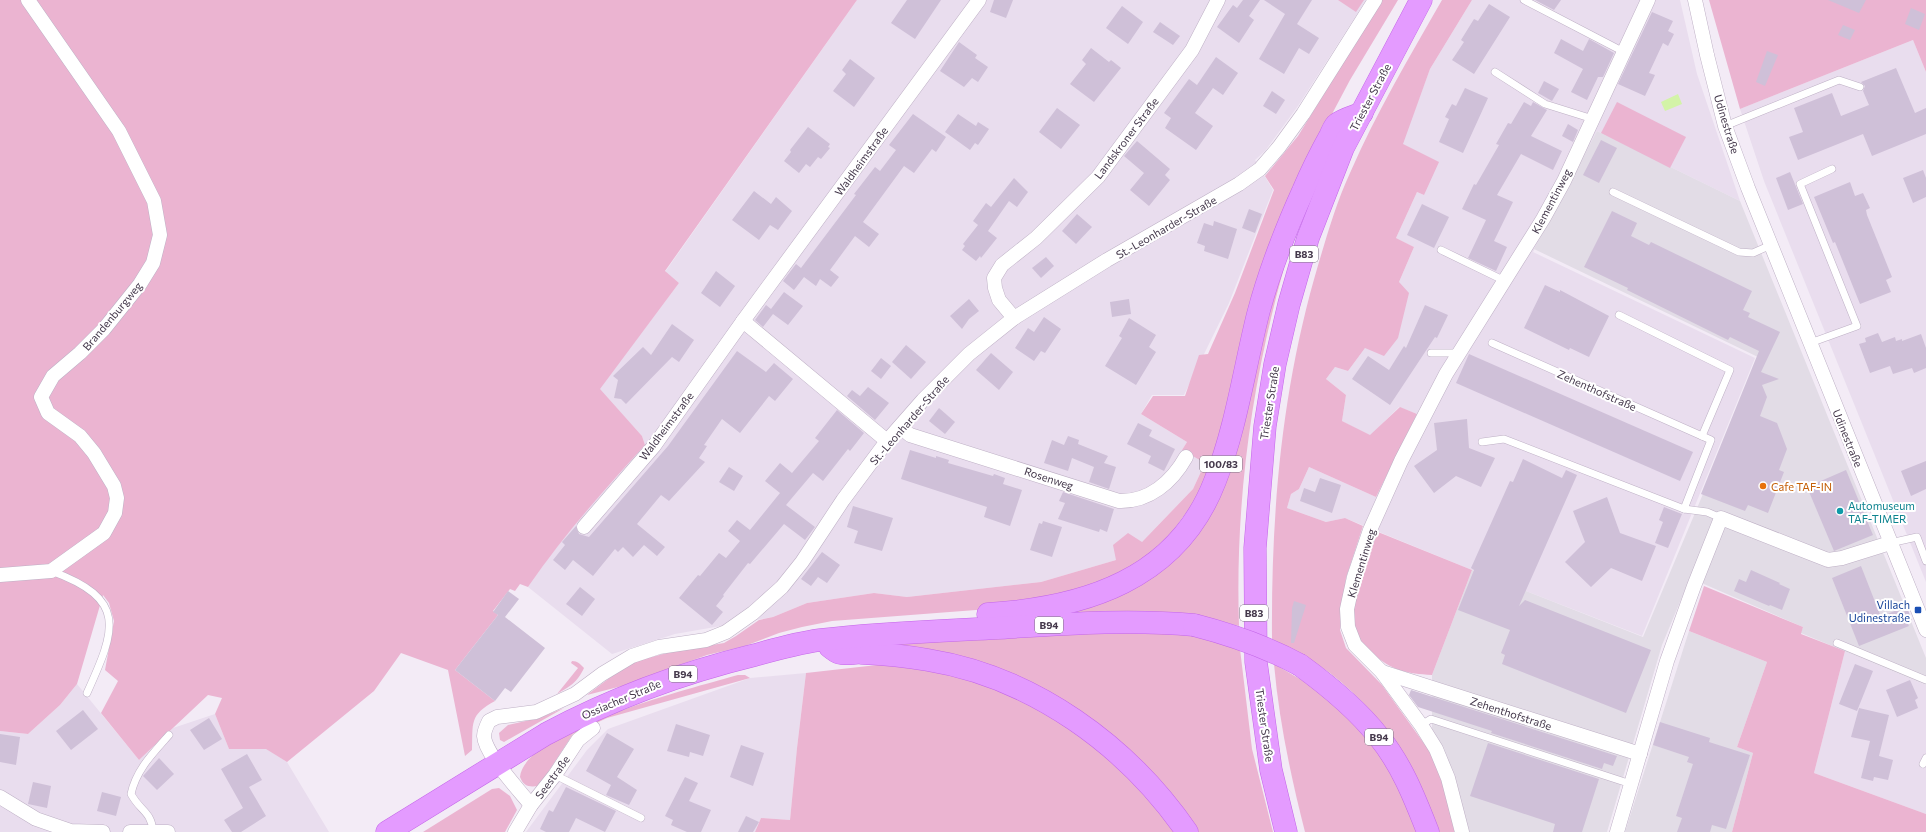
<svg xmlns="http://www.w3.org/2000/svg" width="1926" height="832" font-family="Commissioner,sans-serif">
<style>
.residential{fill:#e9ddee}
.industrial{fill:#e2dce6}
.green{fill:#ebb4d1}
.water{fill:#d3f3a7}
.building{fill:#cfc0d8}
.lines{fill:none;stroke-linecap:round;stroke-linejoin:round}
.lane-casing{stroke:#beb0c5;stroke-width:8}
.street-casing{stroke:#beb0c5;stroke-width:15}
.primary-casing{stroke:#c367e8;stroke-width:23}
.lane{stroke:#fff;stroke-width:7}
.street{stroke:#fff;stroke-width:14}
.primary{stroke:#e49bff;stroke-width:22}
.primary-bridge-casing{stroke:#c367e8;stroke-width:23;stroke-linecap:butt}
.primary-bridge{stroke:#e49bff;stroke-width:22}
.food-dot{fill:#e8710a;stroke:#fff;stroke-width:1.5}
.culture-dot{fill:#0f9aa8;stroke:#fff;stroke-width:1.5}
.transit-dot{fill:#1a4fb4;stroke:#fff;stroke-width:1.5}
.labels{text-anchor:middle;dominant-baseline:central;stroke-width:4;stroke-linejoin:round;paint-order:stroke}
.shield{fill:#fff;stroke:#7c7481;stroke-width:1}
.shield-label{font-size:10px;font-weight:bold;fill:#44384b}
.street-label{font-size:11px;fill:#44384b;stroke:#fff}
.food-label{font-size:11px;fill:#c56008;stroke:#fff;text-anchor:start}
.culture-label{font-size:11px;fill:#0d838f;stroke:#fff;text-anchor:start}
.transit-label{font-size:11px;fill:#164399;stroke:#fff;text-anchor:end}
</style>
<rect width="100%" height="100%" fill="#f3ebf6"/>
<g class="residential">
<polygon points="857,0 1366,0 1298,106 1265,151 1255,160 1273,190 1229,303 1184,395 1152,395 1141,414 1187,442 1182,450 1205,463 1193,489 1142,542 1116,560 1041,582 907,597 874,593 807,603 773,617 675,634 612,654 528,587 551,554 590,506 645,445 642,436 599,389 679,283 665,272"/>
<polygon points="1472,0 1680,0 1697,74 1740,201 1597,131 1533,252 1755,358 1642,636 1472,570 1345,518 1326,522 1287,508 1291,494 1299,489 1309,467 1376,497 1417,414 1399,407 1370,436 1342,421 1346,395 1326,379 1335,367 1348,371 1365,348 1399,282 1414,247 1396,238 1417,192 1424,195 1402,144 1430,69"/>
<polygon points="1913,40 1926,72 1926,582 1764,181 1740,109"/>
<polygon points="1845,651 1926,685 1926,814 1814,773"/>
<polygon points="806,673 797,748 790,820 761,818 755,832 526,832 587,750 608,729 750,678"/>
<polygon points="77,684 139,760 173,728 215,714 229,749 267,749 287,762 329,832 0,832 0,731 28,734 60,705"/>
</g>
<g class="industrial">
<polygon points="1597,131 1740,201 1926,658 1926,685 1801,633 1803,627 1690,578 1662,645 1607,832 1467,832 1432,731 1432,675 1472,570 1643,637 1760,358 1534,249"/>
<polygon points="1689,631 1767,662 1737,747 1753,753 1732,832 1625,832"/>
</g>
<g class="green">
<path d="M0,0H857L665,271L679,283L600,389L642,436L645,445C603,491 563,536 528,587L520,584L515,591L510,589L493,611L498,615L455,670L495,701C469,715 473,723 472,750L465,756L448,670L401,653L374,691L287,762L266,749H229L215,714L222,698L208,695L139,760L101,713L118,681L105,670L114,621L109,603L103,595L77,684L60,705L28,734L0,731Z"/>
<polygon points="1338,0 1364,0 1356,12"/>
<polygon points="1382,0 1398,0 1350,80 1323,131 1205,487 1161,547 1098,588 989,609 832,621 802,627 779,633 745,646 707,655 622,686 587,695 624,667 640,660 671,652 724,643 736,636 759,620 773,617 807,603 874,593 907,597 1041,582 1116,560 1113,545 1128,533 1142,542 1193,489 1205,463 1182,450 1187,442 1141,414 1153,396 1185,396 1199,355 1208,354 1235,293 1274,190 1265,176 1298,136"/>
<path d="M1442,0H1472L1430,69L1403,144L1439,162L1424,195L1417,192L1396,238L1414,247L1399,282L1409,293L1398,338L1384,356L1365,348L1348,371L1335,367L1326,379L1346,395L1342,421L1370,435L1400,407L1417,414L1376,497L1309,467L1299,489L1291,494L1287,508L1326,522L1345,518L1363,526L1346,578L1340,630L1346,648L1382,685L1428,749L1437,765L1459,832H1438C1421,771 1381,712 1330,673C1312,660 1292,649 1272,639C1271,509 1282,386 1319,262C1328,232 1337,201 1350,173C1376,113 1410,56 1442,0Z"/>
<polygon points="1709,0 1926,0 1926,72 1913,40 1740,109"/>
<polygon points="1617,102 1686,137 1670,168 1601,133"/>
<path d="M1282,264L1284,268C1251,385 1235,504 1239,626L1212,619L1074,613L1077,609L1193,533Z"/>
<path d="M1378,532L1472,570L1432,675C1406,673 1396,672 1375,656C1334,624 1363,571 1378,532Z"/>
<polygon points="1704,586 1803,627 1801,634 1845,651 1814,773 1926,814 1926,832 1732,832 1753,753 1737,747 1767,662 1689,631"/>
<polygon points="1086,632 1172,632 1220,642 1240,649 1252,749 1273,832 1195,832 1108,737 897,645 899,643"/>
<path d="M572,661C578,661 580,664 584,668C577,683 570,686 557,694L578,668L571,663Z"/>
<path d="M1274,664L1305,682L1338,707L1357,727L1387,765L1419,832H1305C1291,777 1279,721 1274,664Z"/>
<polygon points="877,665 925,665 1003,687 1110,755 1177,832 755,832 761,818 790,820 797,748 806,673"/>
<path d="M738,675H745L750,678L607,718L573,734L539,786C529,787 524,787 520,777C524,730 696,687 738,675Z"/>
<polygon points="564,708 504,742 500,740 499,733 508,725 539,718"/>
<polygon points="499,788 510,796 517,810 505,832 423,832 492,789"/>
</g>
<polygon class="water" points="1678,94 1682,104 1665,111 1661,102"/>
<g class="building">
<polygon points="907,0 941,0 915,39 891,23"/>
<polygon points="994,0 1013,0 1006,18 990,12"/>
<polygon points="1243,0 1260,0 1249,16 1254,20 1239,43 1217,27 1233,5 1237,8"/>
<polygon points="1264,0 1312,0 1297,24 1319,38 1309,54 1299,48 1284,74 1259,59 1285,14"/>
<polygon points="1535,0 1561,0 1554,10"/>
<polygon points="1828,0 1866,0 1859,13"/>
<polygon points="1489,4 1510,17 1474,74 1452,60 1464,42 1461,40 1474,19 1478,21"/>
<polygon points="1122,6 1143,22 1128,44 1106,28"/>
<polygon points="1911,8 1925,14 1919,30 1905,24"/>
<polygon points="1652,12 1673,21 1668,31 1674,34 1668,46 1663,43 1649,73 1655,75 1645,96 1618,84"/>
<polygon points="1160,22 1180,36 1173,45 1153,32"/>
<polygon points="1843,25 1855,30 1850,40 1838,35"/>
<polygon points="1561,39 1583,51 1589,39 1614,53 1603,77 1598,77 1587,100 1571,92 1583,69 1554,53"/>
<polygon points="959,42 977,55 975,58 988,67 978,82 972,78 964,87 940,71"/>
<polygon points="1091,48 1109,62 1111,60 1121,68 1094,102 1070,84 1086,64 1082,60"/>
<polygon points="1767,51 1778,55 1765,86 1756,82"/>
<polygon points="1216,57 1238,73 1223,95 1213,88 1195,113 1213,126 1196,150 1165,128 1171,118 1164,113 1189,79 1197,85"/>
<polygon points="850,59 875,78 854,107 833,91 846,74 842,70"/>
<polygon points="1896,68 1915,113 1926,108 1926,134 1872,156 1863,134 1798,160 1789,137 1803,132 1794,108 1832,93 1841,116 1869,105 1863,91 1865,86 1861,82"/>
<polygon points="1544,81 1559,89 1552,101 1538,93"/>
<polygon points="1465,88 1488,98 1463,153 1439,142 1449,119 1445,117 1452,104 1456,106"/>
<polygon points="1272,91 1285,100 1276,114 1263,106"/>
<polygon points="1524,102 1531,106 1533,102 1547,110 1531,136 1562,151 1553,170 1521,154 1497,195 1513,202 1494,241 1507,247 1496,271 1468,258 1486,220 1462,209 1474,184 1476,185 1499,145 1496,144 1508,123 1511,124"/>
<polygon points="1057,108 1080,125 1061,149 1039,132"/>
<polygon points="913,114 946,137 936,152 932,149 914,173 904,166 863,222 879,234 869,247 855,236 830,270 839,277 831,287 820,279 816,286 804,277 794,290 783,281 796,264 801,268 856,195 854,194 875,167 880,171 896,150 889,145"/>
<polygon points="958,114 976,126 978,122 989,129 978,145 975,143 970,150 945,132"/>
<polygon points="1568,124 1578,130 1573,142 1562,136"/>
<polygon points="808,127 830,144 828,147 830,148 821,159 818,157 810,167 806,164 799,173 784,161 791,152 790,150"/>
<polygon points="1601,140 1617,148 1599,183 1583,175"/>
<polygon points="1137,141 1170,169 1165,175 1170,180 1149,206 1130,190 1144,173 1124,156"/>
<polygon points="1923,170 1926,178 1926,197 1913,203 1903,178"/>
<polygon points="1790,172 1803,204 1788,210 1776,178"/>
<polygon points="1014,178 1028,192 1017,207 1009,201 988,231 997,238 981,258 980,256 976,261 962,250 965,246 963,244 978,225 973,221 986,203 991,207"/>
<polygon points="1850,182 1855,196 1863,193 1870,208 1866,210 1867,215 1892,277 1886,280 1891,292 1860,304 1835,242 1833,243 1814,197"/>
<polygon points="754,191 771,204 776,197 792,211 778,230 770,225 759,240 732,220"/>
<polygon points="1422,204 1449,217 1434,248 1407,235"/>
<polygon points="1249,209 1262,214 1255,233 1242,228"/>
<polygon points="1612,211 1637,223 1631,236 1649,245 1651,242 1752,291 1743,310 1750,313 1748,317 1780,332 1761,372 1779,379 1762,385 1767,397 1760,416 1777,423 1787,449 1779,470 1784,472 1768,513 1748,505 1745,511 1701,494 1759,351 1730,337 1728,340 1627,290 1628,288 1584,267"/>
<polygon points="1077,214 1092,227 1076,244 1062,231"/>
<polygon points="1214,221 1237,229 1228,259 1204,251 1205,246 1197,243 1204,223 1213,226"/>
<polygon points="1046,257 1054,266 1041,278 1032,268"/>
<polygon points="716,271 735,286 720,307 701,293"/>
<polygon points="1545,285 1560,292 1560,290 1609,316 1589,357 1570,348 1569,350 1524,328"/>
<polygon points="784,292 803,306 788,325 773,314 763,327 755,320 766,305 771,309"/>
<polygon points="969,299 979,311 969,319 962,329 950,316"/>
<polygon points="1129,299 1131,314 1112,317 1110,302"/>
<polygon points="1425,305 1448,315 1437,338 1435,337 1390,405 1352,379 1368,356 1389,370 1404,346 1406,348"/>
<polygon points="1044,317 1061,329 1045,353 1041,351 1034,361 1015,348 1028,328 1034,332"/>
<polygon points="1129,318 1156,335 1149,347 1156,352 1136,385 1105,366 1122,338 1119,336"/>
<polygon points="672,324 694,340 679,362 672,357 626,404 621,399 614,398 618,380 613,376 643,347 651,355"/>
<polygon points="1878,333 1882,342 1895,337 1896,341 1902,339 1902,341 1921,334 1926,348 1926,368 1914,373 1912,368 1893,374 1890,366 1870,373 1859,344 1866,342 1865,338"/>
<polygon points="906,345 926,362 911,379 892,362"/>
<polygon points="737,351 766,372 774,363 793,379 775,401 769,396 740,433 722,419 704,445 707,446 699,458 705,462 669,501 661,495 637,524 665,547 657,556 644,545 633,557 623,547 618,552 615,549 593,576 573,560 565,570 553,560 565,545 562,542 576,526 579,534 589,537 668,446"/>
<polygon points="991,353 1013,372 999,390 976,370"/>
<polygon points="1469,354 1693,452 1680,481 1456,383"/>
<polygon points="881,358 891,366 881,379 871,371"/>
<polygon points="868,387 889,403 875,420 847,396 852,390 860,396"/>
<polygon points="939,408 955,422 945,434 929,421"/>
<polygon points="837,410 864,433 850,451 848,449 823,481 813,473 786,505 815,527 805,540 784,524 750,564 748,563 723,595 724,596 716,606 723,612 712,625 679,598 698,575 700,576 719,553 726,558 740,541 728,531 737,520 750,530 780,493 765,481 780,463 792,473 819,441 815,438"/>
<polygon points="1467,419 1469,448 1495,458 1481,487 1456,476 1434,493 1414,466 1437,450 1434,423"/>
<polygon points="1138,423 1152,430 1149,436 1175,449 1164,471 1148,463 1151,456 1127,444"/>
<polygon points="1068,436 1079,440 1078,444 1108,456 1104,463 1116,467 1109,489 1089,482 1094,467 1072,458 1068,471 1044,463 1052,440 1064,445"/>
<polygon points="910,450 936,458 936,456 949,460 948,463 993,476 994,474 1005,478 1003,484 1022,490 1010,526 984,517 987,507 901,479"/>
<polygon points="1523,459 1562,478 1566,470 1577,475 1519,606 1525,600 1651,650 1626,713 1502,664 1505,655 1501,653 1510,630 1458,610 1474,570 1471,568 1510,481 1513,482"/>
<polygon points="1926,461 1926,489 1911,496 1901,471"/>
<polygon points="729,467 743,476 734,491 719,482"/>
<polygon points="1846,470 1873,535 1834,551 1807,487"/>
<polygon points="1320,478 1341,485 1332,513 1300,501 1304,488 1315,492"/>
<polygon points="1063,492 1114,509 1107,532 1100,529 1099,532 1058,519 1065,503 1059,501"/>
<polygon points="1607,497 1620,533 1656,546 1642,581 1611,568 1591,587 1565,562 1585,542 1573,511"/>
<polygon points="853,506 893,518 882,551 854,543 858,531 847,527"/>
<polygon points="1664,507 1682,514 1668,548 1655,543 1663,522 1659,520"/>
<polygon points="1043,521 1062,527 1052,557 1030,550 1039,523 1042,524"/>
<polygon points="822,552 840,565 827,583 818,577 811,586 801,579"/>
<polygon points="1861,566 1881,617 1901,608 1903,612 1908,610 1912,620 1907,622 1909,626 1859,646 1832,578"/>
<polygon points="1751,570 1780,583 1779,584 1790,589 1782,610 1770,605 1769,606 1734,591 1739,579 1746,582"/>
<polygon points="580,587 595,599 582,616 566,604"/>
<polygon points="508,591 519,599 505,617 545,648 511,692 505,688 495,701 455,670 498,615 493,612"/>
<polygon points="1294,601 1306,605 1294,643 1291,643 1292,608"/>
<polygon points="1855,664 1873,671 1857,711 1839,704"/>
<polygon points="1910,680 1918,698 1915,700 1918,708 1897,717 1886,690"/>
<polygon points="1411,690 1617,756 1613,766 1604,763 1602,769 1491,733 1492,731 1418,707 1409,695"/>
<polygon points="1859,708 1889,715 1879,756 1893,760 1888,780 1874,777 1873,781 1861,778 1870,741 1851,737"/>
<polygon points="83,710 98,729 71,750 56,731"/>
<polygon points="209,718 222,739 204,750 190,730"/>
<polygon points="1660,722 1710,738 1709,742 1750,755 1726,829 1712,825 1710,832 1677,832 1682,818 1676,816 1693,764 1687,762 1689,757 1653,745"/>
<polygon points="676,724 710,735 703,756 690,752 689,757 667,751"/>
<polygon points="607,733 634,749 617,777 637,790 629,805 606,795 611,785 586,771"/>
<polygon points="0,734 20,737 16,765 0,762"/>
<polygon points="1488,743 1599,779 1582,832 1553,832 1555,824 1470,796"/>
<polygon points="741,745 764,753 753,786 730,777"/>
<polygon points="247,754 262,780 249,787 266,816 241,832 232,832 224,820 243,808 221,769"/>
<polygon points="159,758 174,774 157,790 143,776"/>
<polygon points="685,777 698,783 689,801 711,810 701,832 687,832 671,825 673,820 665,816"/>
<polygon points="33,782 51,786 47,808 28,804"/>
<polygon points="566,787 616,811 605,832 576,818 569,832 546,832 540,829 549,810 553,812"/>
<polygon points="102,792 121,797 116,816 97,811"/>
<polygon points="746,816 759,822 753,832 738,832"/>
</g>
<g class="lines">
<g class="lane-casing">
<g id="lane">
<polyline points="1524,0 1624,52"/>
<polyline points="1495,72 1545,104 1593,119"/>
<polyline points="1725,126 1839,80 1860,87"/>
<polyline points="1613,192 1739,252 1753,253 1771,245"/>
<polyline points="1441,250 1505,281"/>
<polyline points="1619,315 1730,370 1702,436"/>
<polyline points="1492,343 1711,440 1684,509"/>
<polyline points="1810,343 1857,326 1800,184 1832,169"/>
<polyline points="1431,353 1459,353"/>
<polyline points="1482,442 1504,439 1684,509 1707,512 1721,518"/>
<polyline points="1890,543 1917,537 1926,561"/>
<path d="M51,571C128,599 116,629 87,693"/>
<polyline points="1837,643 1926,680"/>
<polyline points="1421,725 1431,719 1631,784"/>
<polyline points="1923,764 1926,758"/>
<polyline points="555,775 641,818"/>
<path d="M153,831C151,811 140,811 131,794C136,770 153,753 169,735"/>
</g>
</g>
<g class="street-casing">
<g id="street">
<polyline points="1695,0 1707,55 1725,126 1748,188 1926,630"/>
<polyline points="1014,318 999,300 995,288 994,278 1002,265 1036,238 1098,177 1192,50 1218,0"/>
<polyline points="743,321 887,441"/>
<path d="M900,427L910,435L1119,501C1149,502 1172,482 1186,457"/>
<polyline points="584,527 654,446 743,321 979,0"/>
<polyline points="0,575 51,571 104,533 115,513 117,498 114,486 94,453 80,436 48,413 41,397 53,376 80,353 104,329 140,284 153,263 160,235 154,201 119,131 28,0"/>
<polyline points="1382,672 1640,754"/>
<polyline points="0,797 36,819 71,831 103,832"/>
<path d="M531,805C519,790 485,754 484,736C484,731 487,725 489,721L497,717L536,712L575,694L602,674L632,656L659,647L706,640L726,632L753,613L782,587L802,562L843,500L887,441L923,400L969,354L1014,318L1107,260L1239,184L1260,169L1279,147L1303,114L1375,0"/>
<polyline points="130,832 168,832"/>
<polyline points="515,832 531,805 555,775 578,740 593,728"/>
<polyline points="1462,832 1448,778 1436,749 1421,725 1382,672 1355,645 1348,627 1347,609 1354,577 1370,530 1401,461 1446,374 1543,219 1564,181 1648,0"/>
<polyline points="1617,832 1667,661 1694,586 1721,518 1828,560 1842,558 1890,543"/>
</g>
</g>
<g class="primary-casing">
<g id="primary">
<path d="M988,614C1084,608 1177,580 1215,481C1236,428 1244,370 1258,314C1269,272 1285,231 1303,191C1311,172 1320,154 1330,136C1332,132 1334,126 1337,124C1343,119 1355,116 1362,113"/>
<path d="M830,647C833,649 837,653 840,653C847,655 855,652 861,653C884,654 906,656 928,660C1033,677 1127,745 1187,832"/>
<path d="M1300,665C1329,686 1357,709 1379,737C1402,765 1415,799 1428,832"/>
<path d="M387,832L546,734C613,698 681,673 755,655C776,649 798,643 820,640C878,633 938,631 997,628C1063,624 1128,619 1194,625"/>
<polyline points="1286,832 1271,770 1256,662 1255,548 1265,426 1275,364 1289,304 1308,238 1343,148 1421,0"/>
</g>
</g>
<use href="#lane" class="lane"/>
<use href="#street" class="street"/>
<use href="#primary" class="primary"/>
<g class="primary-bridge-casing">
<path id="primary-bridge" d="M1194,625C1233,635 1265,646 1300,665"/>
</g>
<use href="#primary-bridge" class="primary-bridge"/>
</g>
<circle class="food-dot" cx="1763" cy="486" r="4"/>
<circle class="culture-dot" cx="1840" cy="511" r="4"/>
<rect class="transit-dot" x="1914" y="606" width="8" height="8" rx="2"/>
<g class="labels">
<g class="shield">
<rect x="1290" y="246" width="28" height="16" rx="3"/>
<rect x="1200" y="456" width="42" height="16" rx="3"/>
<rect x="1240" y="605" width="28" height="16" rx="3"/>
<rect x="1035" y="617" width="28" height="16" rx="3"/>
<rect x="669" y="666" width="28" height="16" rx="3"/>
<rect x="1365" y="729" width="28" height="16" rx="3"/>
</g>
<g class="shield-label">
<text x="1304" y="254">B83</text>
<text x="1221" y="464">100/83</text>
<text x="1254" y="613">B83</text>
<text x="1049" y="625">B94</text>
<text x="683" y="674">B94</text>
<text x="1379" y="737">B94</text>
</g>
<g class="street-label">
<text transform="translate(1370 97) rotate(-62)">Triester Straße</text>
<text transform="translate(1727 124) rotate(73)">Udinestraße</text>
<text transform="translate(1126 138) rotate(-53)">Landskroner Straße</text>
<text transform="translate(861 161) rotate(-54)">Waldheimstraße</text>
<text transform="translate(1551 201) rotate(-62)">Klementinweg</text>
<text transform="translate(1166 227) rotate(-30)">St.-Leonharder-Straße</text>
<text transform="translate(112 316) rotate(-50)">Brandenburgweg</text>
<text transform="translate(1597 390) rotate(24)">Zehenthofstraße</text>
<text transform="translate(1269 403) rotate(-81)">Triester Straße</text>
<text transform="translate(909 420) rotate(-49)">St.-Leonharder-Straße</text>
<text transform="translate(666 426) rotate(-53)">Waldheimstraße</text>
<text transform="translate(1848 438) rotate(68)">Udinestraße</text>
<text transform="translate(1049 478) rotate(18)">Rosenweg</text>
<text transform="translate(1361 563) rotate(-73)">Klementinweg</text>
<text transform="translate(621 699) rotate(-23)">Ossiacher Straße</text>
<text transform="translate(1511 713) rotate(18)">Zehenthofstraße</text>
<text transform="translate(1265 725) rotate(82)">Triester Straße</text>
<text transform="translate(552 777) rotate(-54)">Seestraße</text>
</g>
<g class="food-label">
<text x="1771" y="486">Cafe TAF-IN</text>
</g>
<g class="culture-label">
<text x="1848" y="505">Automuseum<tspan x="1848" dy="13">TAF-TIMER</tspan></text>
</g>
<g class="transit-label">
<text x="1910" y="604">Villach<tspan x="1910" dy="13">Udinestraße</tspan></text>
</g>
</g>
</svg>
